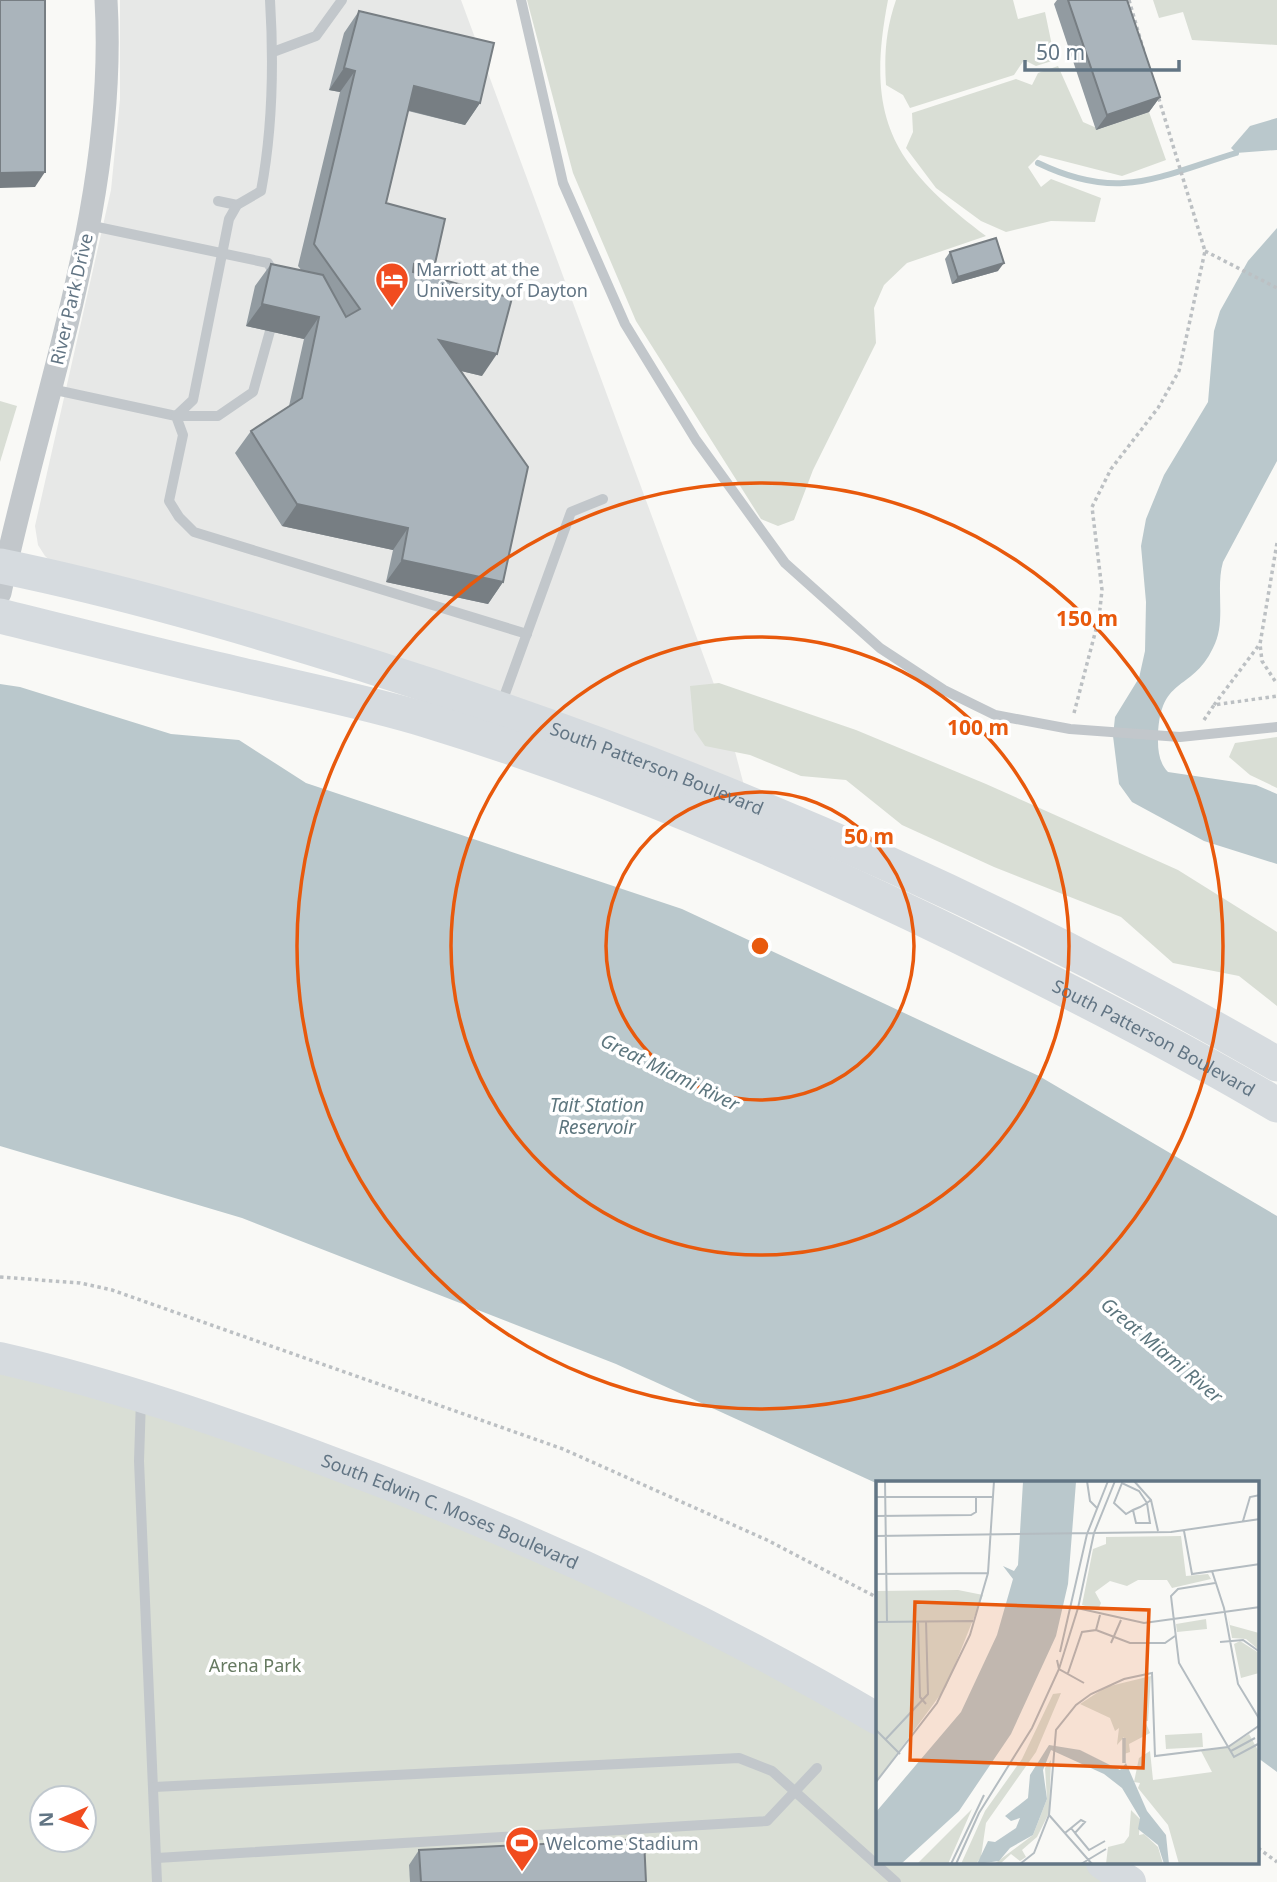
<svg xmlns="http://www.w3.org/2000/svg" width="1277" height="1882" font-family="'Noto Sans',sans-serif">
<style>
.built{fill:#e7e8e7}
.green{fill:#d9ded5;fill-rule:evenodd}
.water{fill:#bac8cc}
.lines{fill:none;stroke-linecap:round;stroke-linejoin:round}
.stream{stroke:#bac8cc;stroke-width:6}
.path{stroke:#bcc0c3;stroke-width:3.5;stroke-dasharray:3.5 3.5;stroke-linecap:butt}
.lane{stroke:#c2c7cb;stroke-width:10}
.street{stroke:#c2c7cb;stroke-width:23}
.secondary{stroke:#d6dbdf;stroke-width:32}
.primary{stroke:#d6dbdf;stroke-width:35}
.wall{fill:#929ba1}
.shaded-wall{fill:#777e83}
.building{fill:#aab4bb;stroke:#777e83;stroke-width:2}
.ring{fill:none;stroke:#e8590c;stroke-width:3.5}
.labels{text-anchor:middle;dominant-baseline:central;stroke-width:7;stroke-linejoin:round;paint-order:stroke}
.poi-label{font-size:18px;fill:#627584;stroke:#fff;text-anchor:start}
.street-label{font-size:18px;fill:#627584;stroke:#fff}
.park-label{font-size:18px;fill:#667a61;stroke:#fff}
.water-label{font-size:19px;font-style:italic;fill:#5d767e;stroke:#fff}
.inset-river{fill:none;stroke:#bac8cc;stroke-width:3.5}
.inset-road{fill:none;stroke:#b4bcc1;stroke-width:2}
.view{fill:#e8590c;fill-opacity:0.15;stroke:#e8590c;stroke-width:3.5}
.inset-edge{fill:none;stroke:#627584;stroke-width:3.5}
.centre{fill:#e8590c;stroke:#fff;stroke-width:3.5}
.ring-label{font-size:21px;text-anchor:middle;font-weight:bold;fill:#e8590c;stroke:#fff;stroke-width:7;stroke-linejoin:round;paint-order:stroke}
</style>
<rect width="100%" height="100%" fill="#f9f9f6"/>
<polygon class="built" points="120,0 461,0 725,714 746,793 58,568 45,556 38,545 35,526 111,190 120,99"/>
<g class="green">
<path d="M527,0H888C865,119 892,165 986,236L907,263L884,285L874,308L876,343L813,470L794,520L778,526L761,519L636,321L573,173Z"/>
<path d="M896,0H1013L1018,19L1045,12L1055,60L1036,66L1024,60L1014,75L910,108L903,95L886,85C884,54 886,29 896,0Z"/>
<polygon points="1153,0 1277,0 1277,45 1192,40 1183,12 1159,18"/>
<polygon points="1058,66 1083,122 1099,129 1149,112 1166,160 1122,176 1040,155 1028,167 1041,187 1051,179 1101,198 1095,222 1051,221 1006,232 981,221 936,188 906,148 913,132 912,113 1016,79 1032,85 1038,73"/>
<polygon points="0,401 17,406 0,462"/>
<polygon points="719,683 856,730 986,784 1178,870 1277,932 1277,1006 1239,976 1173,963 1121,917 994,867 902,825 846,780 801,776 750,755 705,746 694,730 690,686"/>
<polygon points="1277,737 1277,788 1250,775 1229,757 1235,743"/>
<path d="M0,1358L425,1497L878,1719V1863H1102L1130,1882H0ZM42,1798H84V1840H42Z"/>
</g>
<g class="water">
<polygon points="1277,118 1277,150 1236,153 1231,148 1250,126"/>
<path d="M1277,228V461L1223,562C1215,590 1227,622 1213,648C1191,694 1158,674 1158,742C1158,752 1160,764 1168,772L1256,785L1277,794V864L1204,841L1132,802L1119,784L1113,736L1115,717L1139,678L1145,651L1146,602L1141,546L1146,519L1164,475L1208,402L1214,331L1220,311L1248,261Z"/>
<polygon points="0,684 20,687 171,734 239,740 306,783 682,909 1039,1076 1277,1216 1277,1772 1258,1758 1258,1483 878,1484 616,1364 242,1218 0,1146"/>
</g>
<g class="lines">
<path class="stream" d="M1038,163C1119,202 1157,177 1236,153"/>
<g class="path">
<polyline points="1129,0 1144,52"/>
<polyline points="1205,251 1277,288"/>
<polyline points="1277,543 1260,644 1262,661 1277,684"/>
<polyline points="1214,705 1259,645"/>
<polyline points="1074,713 1099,618 1102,590 1092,507 1111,469 1158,408 1179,371 1205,251 1158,96"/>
<polyline points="1204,720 1214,705 1277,696"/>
<polyline points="0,1277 80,1283 112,1290 563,1449 767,1540 878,1598"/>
<polyline points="1258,1848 1277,1862"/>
</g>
<g class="lane">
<polyline points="521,0 563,183 625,324 696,440 785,563 880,648 944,690 995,715 1070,729 1180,737 1277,727"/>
<polyline points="273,52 316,36 342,0"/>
<polyline points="218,201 237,205"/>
<polyline points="88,225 268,263 276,277"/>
<polyline points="51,389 176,416 183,435 169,501 179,517 194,532 527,634"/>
<path d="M176,416L193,400L229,219L237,205L261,191C273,127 274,65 270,0"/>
<polyline points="176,416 218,416 253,392 270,331"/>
<polyline points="501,705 571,512 603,499"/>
<polyline points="141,1399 139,1461 157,1882"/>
<polyline points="154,1787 739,1758 772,1771 896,1882"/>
<polyline points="157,1858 767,1821 817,1768"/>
</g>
<path class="street" d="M0,593C41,397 118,203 106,0"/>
<g class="secondary">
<path id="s1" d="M0,1358C114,1384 224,1422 333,1463C522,1533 705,1617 878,1719"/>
<polyline points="1102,1863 1130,1882"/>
</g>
<g class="primary">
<path id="s2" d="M0,566C122,591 242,626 360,663C682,764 985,894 1277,1064"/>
<path id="s3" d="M0,616C81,636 161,657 242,675C305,690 367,702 429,721C612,777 788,853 960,937C1067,990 1174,1044 1277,1105"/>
</g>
</g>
<g class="wall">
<polygon points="1057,0 1127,0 1160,97 1149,112 1096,130 1054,4"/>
<polygon points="359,11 480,103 465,125 408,111 386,203 429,276 482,376 461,371 503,582 488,604 386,582 393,550 282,526 235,453 251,431 289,406 304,339 246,326 255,286 271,264 302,271 298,266 340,92 329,90 344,33"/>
<polygon points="950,252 998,271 952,284 945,259"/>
<polygon points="419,1850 646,1882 410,1882 409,1865"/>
</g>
<g class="shaded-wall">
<polygon points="344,68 355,71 340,92 329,90"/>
<polygon points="414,86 480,103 465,125 399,108"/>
<polygon points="1160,97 1149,112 1096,130 1107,115"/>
<polygon points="45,172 35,187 0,188 0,173"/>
<polygon points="1004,263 998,271 952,284 958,277"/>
<polygon points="414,264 434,268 419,290 399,286"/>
<polygon points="262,304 319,317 304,339 246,326"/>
<polygon points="439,340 497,354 482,376 424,362"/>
<polygon points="297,504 408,528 393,550 282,526"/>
<polygon points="402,560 503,582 488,604 386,582"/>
</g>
<g class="building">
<polygon points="0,0 45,0 45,172 0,173"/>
<polygon points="1068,0 1127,0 1160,97 1107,115"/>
<polygon points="359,11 494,43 480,103 414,86 386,203 445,219 434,268 414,264 413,272 512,298 497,354 439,340 528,467 503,582 402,560 408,528 297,504 251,431 302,398 319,317 262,304 271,264 323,275 346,317 360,309 314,244 355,71 344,68"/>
<polygon points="996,238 1004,263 958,277 950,252"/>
<polygon points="644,1839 646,1882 421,1882 419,1850"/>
</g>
<g class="ring">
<circle cx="760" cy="946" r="154"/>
<circle cx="760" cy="946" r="309"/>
<circle cx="760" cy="946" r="463"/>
</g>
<defs>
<g id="hotel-pin" transform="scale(1.75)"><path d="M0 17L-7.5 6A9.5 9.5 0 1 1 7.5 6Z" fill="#f14c1f" stroke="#fff"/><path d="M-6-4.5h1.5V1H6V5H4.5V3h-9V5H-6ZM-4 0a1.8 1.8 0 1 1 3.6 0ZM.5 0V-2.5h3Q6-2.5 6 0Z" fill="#fff"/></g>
<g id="stadium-pin" transform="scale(1.75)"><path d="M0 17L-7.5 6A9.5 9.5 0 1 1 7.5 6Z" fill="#f14c1f" stroke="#fff"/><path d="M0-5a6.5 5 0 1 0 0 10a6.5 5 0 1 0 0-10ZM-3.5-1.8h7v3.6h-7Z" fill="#fff"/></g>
</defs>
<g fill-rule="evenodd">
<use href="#hotel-pin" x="392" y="279"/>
<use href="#stadium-pin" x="522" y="1843"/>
</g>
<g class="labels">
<g class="poi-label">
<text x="416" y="269">Marriott at the<tspan x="416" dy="21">University of Dayton</tspan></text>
<text x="546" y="1843">Welcome Stadium</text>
</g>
<g class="street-label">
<text transform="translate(71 299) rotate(-77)">River Park Drive</text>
<text stroke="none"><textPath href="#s2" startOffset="688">South Patterson Boulevard</textPath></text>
<text stroke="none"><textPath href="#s3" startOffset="1234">South Patterson Boulevard</textPath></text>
<text stroke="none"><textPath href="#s1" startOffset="476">South Edwin C. Moses Boulevard</textPath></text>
</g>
<g class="park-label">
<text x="255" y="1665">Arena Park</text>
</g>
<g class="water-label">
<text transform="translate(670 1072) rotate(26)">Great Miami River</text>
<text x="597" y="1105">Tait Station<tspan x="597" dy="22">Reservoir</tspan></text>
<text transform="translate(1162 1350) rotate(40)">Great Miami River</text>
</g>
</g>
<g transform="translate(876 1481)">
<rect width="383" height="383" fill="#f9f9f6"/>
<path d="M305,55L310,95L332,93L335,98L296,107L291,99H262L251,105L234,100L219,111L225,122L222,129L206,124L217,68L230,63V56ZM82,109L107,114L70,206L0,301V110ZM352,135L354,144L383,152V169L370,158L356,157ZM330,138L331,148L301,151L300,143ZM364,160L383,172V192L365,197L358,163ZM275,195L272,240H269L274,252L253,263L254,271L248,273V256L241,264L243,247L239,250L234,237L204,223L230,206ZM185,212L160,271L110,342L105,376L100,383H85L109,330L146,278L177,213ZM326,252L327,266L290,268L289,254ZM373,253L383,271V381L303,383L292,344L262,307L264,302L258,301L263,277L274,270L277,299L336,291L325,270L352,266ZM175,279L173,332L161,356L146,369L150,376L144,380L135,373L124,383H118L157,354L171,318L169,287ZM96,328L72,383H41ZM255,329L264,338L263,354L268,353L282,366L287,383H230L232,366L248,362L253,355Z" fill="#d9ded5"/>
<path d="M147,1H200L192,103L180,155L135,253L83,330L25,383H0V331L85,231L121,154L137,98L127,85L138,90L142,84ZM173,264L204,269L244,289L250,282L271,330L290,354L293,383H288L282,364L262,348L264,337L246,307L228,293L175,269L167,289L171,318L157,354L134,367L123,380L101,383L112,360L119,361L140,347L144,337L135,340L129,335L152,317L154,294Z" fill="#bac8cc"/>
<path class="inset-river" d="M248,257V282"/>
<path class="inset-road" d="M9,0L11,141M211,0L214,20L221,27M258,0L275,19L282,50M0,16H117M257,29L260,42H274L271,22L263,10L246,2L238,22L250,33L257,29L264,26L271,22L275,19M0,35L95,34L100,31V16M367,40L374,16L384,14M308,50L316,93L384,83M0,55L295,51L384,38M336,90L348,127L362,203L384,239M0,93L112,92M339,102L302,108L295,115L303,182L358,276L382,263M201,127L268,142L384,126M42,140L44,216L50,223M0,141L97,140M220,149L254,162H289L299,155M344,161L367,159L384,171M235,162L245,139M184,171L211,53L232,0M181,179L183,188L208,202M192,192L206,151L220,149L224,134M0,249L24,273M9,259L52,213L50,140M355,270L379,257M0,301L61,222L94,154L112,92L118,0M173,334L216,383M189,352L205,339L209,341L199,352L195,347M199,352L213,369L229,360M75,383L108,314M80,383L103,332L156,247L183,188L202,127L218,52L239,0M144,383L158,372L173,334L180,249L200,224L215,213L248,198L276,192L279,275L352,266L384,244M205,383L230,368"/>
<path class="view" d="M39,121L273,129L267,287L34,279Z"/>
<rect width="383" height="383" class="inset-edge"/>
</g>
<circle cx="760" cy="946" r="10" class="centre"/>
<g class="ring-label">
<text x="1087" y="626">150 m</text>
<text x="978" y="735">100 m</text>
<text x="869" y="844">50 m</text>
</g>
<g transform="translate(63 1819) rotate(268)"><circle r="33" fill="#ffffff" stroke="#c0c8ce" stroke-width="2"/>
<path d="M0-5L12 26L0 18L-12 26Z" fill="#f14c1f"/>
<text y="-10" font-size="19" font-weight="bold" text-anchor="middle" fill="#627584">N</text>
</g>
<path d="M1025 60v10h154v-10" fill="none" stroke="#627584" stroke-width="3.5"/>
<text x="1036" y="60" font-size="21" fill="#627584" stroke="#ffffff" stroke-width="5" paint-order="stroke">50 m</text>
</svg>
